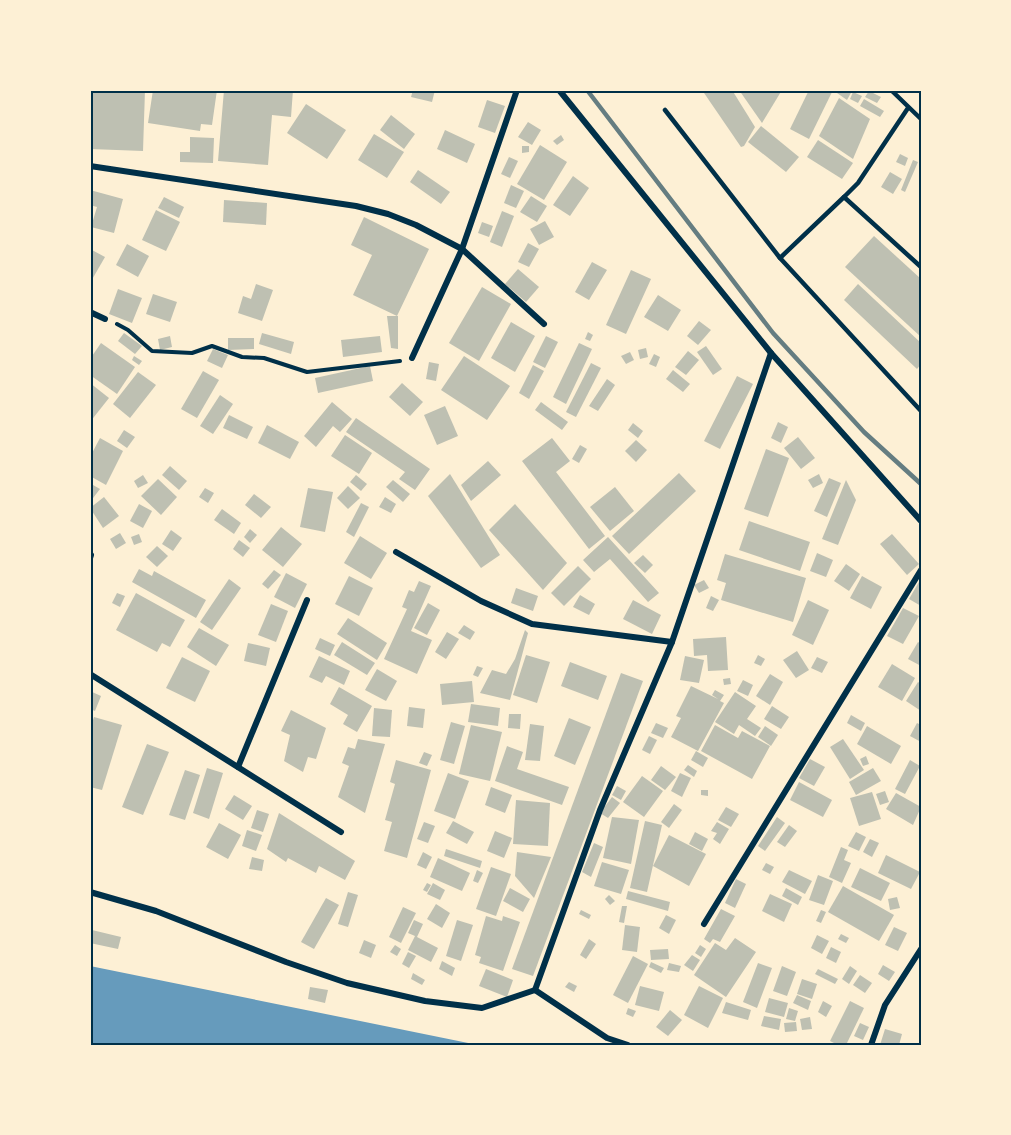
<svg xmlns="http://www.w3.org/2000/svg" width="1011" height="1135" font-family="'Nunito Sans',sans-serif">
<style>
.water{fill:#669bbc}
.building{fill:#bec0b2}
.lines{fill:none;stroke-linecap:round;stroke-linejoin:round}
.path{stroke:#003049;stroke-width:4}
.service{stroke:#003049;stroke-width:4.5}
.minor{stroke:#003049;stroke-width:6}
.rail{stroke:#657d81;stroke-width:4.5}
.neatline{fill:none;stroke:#003049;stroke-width:2}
</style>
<rect width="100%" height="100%" fill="#fdf0d5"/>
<polygon class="water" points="90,966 478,1045 90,1045"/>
<g class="building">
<polygon points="90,90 145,90 143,151 90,149"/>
<polygon points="153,90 217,90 212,125 201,124 200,131 148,123"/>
<polygon points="224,90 293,90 291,117 272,115 268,165 218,161"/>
<polygon points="413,90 435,90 432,102 411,97"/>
<polygon points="702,90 732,90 755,127 744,146 741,147"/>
<polygon points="739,90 782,90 762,123"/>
<polygon points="809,90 833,90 809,139 790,129"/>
<polygon points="839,90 850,90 852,91 847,100 837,93"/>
<polygon points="869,91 881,97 877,103 865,97"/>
<polygon points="853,92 862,96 858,103 850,99"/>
<polygon points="839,98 870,119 853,159 819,136"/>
<polygon points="864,99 884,111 880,117 860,106"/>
<polygon points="487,100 505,106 495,133 478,127"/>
<polygon points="306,104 346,130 327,159 287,133"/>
<polygon points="391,115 415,134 404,149 380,130"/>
<polygon points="528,122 541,130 532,145 518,137"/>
<polygon points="761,126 799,157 786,172 748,142"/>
<polygon points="445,130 475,144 467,163 437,149"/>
<polygon points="374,134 404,152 387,178 358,160"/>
<polygon points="561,135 564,140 557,145 553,141"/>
<polygon points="190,137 214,138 213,163 180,162 180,152 190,152"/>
<polygon points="818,140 853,163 842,179 807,157"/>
<polygon points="540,145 567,162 544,200 517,184"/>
<polygon points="522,146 529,146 529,152 522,153"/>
<polygon points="900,154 908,158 905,166 896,162"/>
<polygon points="509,157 518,161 510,178 501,174"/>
<polygon points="913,160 918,162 905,192 901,190"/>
<polygon points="418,170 450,192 441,204 410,182"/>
<polygon points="890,172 902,179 893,194 881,187"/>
<polygon points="573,176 589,188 570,216 553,205"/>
<polygon points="511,185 524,191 516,208 504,203"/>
<polygon points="90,190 123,199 114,233 91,227 97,207 90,205"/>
<polygon points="531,196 547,206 537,222 520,212"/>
<polygon points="164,197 184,207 179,218 158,208"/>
<polygon points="224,200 267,203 266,225 223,222"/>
<polygon points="156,210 180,222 166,251 142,240"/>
<polygon points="502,211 514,216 502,247 490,242"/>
<polygon points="364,217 429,249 397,316 353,295 372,255 351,245"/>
<polygon points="545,221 554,237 539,245 530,229"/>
<polygon points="482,222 493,226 489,237 478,233"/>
<polygon points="874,236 921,279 921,337 845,267"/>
<polygon points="528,243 539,249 529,267 518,262"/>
<polygon points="127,244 149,256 138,277 116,265"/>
<polygon points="92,250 105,257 90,283 90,254"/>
<polygon points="592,262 607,270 589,300 575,292"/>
<polygon points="518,269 539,287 526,302 505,284"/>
<polygon points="631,270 651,279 626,334 606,325"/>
<polygon points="256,284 273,290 262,321 238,313 243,296 251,299"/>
<polygon points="858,284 921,343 921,364 917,369 844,300"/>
<polygon points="482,287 511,304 479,361 449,343"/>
<polygon points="118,289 142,298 132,323 109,314"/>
<polygon points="153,294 177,302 170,322 146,314"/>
<polygon points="658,295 681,310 668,331 644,317"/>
<polygon points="387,316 398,316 398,349 391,348"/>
<polygon points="699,321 711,330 698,345 687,336"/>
<polygon points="511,322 535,336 515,372 491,358"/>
<polygon points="588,332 593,335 590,341 585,339"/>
<polygon points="124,333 142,346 135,354 118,341"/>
<polygon points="262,333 294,342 291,354 259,344"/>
<polygon points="170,336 172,347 160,350 158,339"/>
<polygon points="380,336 382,352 343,357 341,340"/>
<polygon points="546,336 558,342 545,368 533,362"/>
<polygon points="228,338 254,338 254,349 228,350"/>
<polygon points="101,343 135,367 117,394 90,375 90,359"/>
<polygon points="579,343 592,349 566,404 553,397"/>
<polygon points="706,346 722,369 713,375 697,352"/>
<polygon points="646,348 648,357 640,359 638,350"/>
<polygon points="213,349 228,355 222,368 207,361"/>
<polygon points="688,351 699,360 686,375 675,367"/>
<polygon points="630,352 634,360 626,364 621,356"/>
<polygon points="654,354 660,357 656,367 649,364"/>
<polygon points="134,356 142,361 139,365 132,360"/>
<polygon points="464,356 510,386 487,420 441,390"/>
<polygon points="429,362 439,364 436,381 426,379"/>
<polygon points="591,363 601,368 576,417 566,412"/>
<polygon points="533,365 544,371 529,399 519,393"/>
<polygon points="370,366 373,381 318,393 315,378"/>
<polygon points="673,370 690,384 683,392 666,379"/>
<polygon points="203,371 219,380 197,418 181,409"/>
<polygon points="138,372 156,385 130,418 113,404"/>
<polygon points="737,376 753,384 720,449 704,441"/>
<polygon points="607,379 615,385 598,411 589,406"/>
<polygon points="90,383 109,398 90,422"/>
<polygon points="402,383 423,402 410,416 389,397"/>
<polygon points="220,395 233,404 213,434 200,426"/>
<polygon points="332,402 352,419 340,432 333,426 316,447 304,436"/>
<polygon points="541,402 568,422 562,430 535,410"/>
<polygon points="445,406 458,436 437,445 424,415"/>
<polygon points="229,415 253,427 247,439 223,428"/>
<polygon points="356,418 430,469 415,490 399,479 405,472 346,432"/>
<polygon points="778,422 788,427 781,443 771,438"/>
<polygon points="633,423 643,431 638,438 628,430"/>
<polygon points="267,425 299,442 290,459 258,443"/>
<polygon points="124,430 135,437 127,448 117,441"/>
<polygon points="345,435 372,453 359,474 331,456"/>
<polygon points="798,437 815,458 801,469 784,448"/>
<polygon points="100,438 123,451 106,485 90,476 90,457"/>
<polygon points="552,438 570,461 556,472 605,536 589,549 522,461"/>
<polygon points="636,440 647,450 636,462 625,451"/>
<polygon points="580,445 587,449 579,463 572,459"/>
<polygon points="766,449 789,458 768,517 744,509"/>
<polygon points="488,461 501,475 471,501 461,485"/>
<polygon points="170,466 187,481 179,490 162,475"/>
<polygon points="679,473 696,491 629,554 612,536"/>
<polygon points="450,474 500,555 481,568 428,496"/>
<polygon points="819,474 823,483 813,488 808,480"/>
<polygon points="143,475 148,483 138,488 134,481"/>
<polygon points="356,475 367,484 361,491 350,482"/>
<polygon points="829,478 841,483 827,517 814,511"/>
<polygon points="158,479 177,497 161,515 141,496"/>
<polygon points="393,480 410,494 403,502 386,487"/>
<polygon points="846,480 856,500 838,545 822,539"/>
<polygon points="93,485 100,489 90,502 90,489"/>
<polygon points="348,486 360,498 348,509 337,498"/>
<polygon points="615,487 634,511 610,531 590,507"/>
<polygon points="205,488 214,493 208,503 199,497"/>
<polygon points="308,488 333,492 325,532 300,527"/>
<polygon points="254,494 271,507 261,518 245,505"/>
<polygon points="104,497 119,516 103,528 90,508"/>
<polygon points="385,497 396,504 391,513 379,507"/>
<polygon points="361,503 369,507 354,537 346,532"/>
<polygon points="139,504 152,511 143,528 130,521"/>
<polygon points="515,504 567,563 543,590 489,530"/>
<polygon points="222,509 241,523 234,534 214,520"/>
<polygon points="749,521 810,542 800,571 739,550"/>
<polygon points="281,527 302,544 283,567 262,550"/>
<polygon points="250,529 257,535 250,543 244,537"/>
<polygon points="171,530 182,538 173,551 162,544"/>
<polygon points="120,533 126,543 116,549 110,539"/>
<polygon points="139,534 142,542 134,545 131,537"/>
<polygon points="892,534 919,564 907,575 880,544"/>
<polygon points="360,536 387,553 371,579 344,563"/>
<polygon points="608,537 659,593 648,602 610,559 594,572 583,560"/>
<polygon points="239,540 250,548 243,557 233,549"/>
<polygon points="157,546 168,556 157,567 146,557"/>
<polygon points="817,553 833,560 826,577 810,571"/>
<polygon points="725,554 806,578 793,622 721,600 726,583 717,580"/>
<polygon points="643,555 653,565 645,573 634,563"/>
<polygon points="846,564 860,574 849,591 834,581"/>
<polygon points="578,566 591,579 564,606 551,593"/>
<polygon points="139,569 152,576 154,571 206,600 196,618 132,582"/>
<polygon points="274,570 281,575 268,589 262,584"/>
<polygon points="286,573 307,584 295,608 274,597"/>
<polygon points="349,576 373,588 359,616 335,604"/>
<polygon points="862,576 882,587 871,609 850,598"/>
<polygon points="229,579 241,588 212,630 200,622"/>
<polygon points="704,580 709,588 699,593 694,585"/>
<polygon points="419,581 431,586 411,631 432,640 417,674 384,659 407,609 402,607 409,590 414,592"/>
<polygon points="919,582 921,583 921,606 909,599"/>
<polygon points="516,588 538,596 533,611 511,603"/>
<polygon points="117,593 125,596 120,607 112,603"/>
<polygon points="136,593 185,620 170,647 162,643 157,652 116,630"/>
<polygon points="580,595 595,604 589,615 573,607"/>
<polygon points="711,596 719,600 713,611 706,608"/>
<polygon points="633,600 661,615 652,634 623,619"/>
<polygon points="808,600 829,610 813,645 792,635"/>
<polygon points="428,603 440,610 427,635 414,628"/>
<polygon points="271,604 288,611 276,642 258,635"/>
<polygon points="903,608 919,616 903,644 887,636"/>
<polygon points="348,618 387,643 377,660 337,634"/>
<polygon points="464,625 475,632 470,640 458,633"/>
<polygon points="199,628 229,645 216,666 187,647"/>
<polygon points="525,630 528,633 510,700 480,693 492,670 506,674 515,659"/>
<polygon points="447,632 459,639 446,659 435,652"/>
<polygon points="726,637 728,670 708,671 707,655 694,656 693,639"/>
<polygon points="320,638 335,645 330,656 315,649"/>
<polygon points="342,642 375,663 367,675 334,655"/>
<polygon points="918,642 921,644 921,666 908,659"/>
<polygon points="248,643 270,648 266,666 244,661"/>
<polygon points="797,651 809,670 796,678 783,660"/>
<polygon points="526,655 550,662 537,703 513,695"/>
<polygon points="758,655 765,659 761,666 754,663"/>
<polygon points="319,656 350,671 344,685 326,676 322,683 309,677"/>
<polygon points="685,656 704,660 699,683 680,680"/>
<polygon points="182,657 210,671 195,702 166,688"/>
<polygon points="817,657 828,662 822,673 811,668"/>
<polygon points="570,662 607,676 598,700 561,686"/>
<polygon points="892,664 915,678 902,701 878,687"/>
<polygon points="477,666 483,668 478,677 473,675"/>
<polygon points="377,669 397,681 386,701 365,690"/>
<polygon points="621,673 643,681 533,976 512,969"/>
<polygon points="770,674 783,682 770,705 756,696"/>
<polygon points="730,678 731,684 724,685 723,679"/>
<polygon points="743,680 753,685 748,696 737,691"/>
<polygon points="472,681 474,702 442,705 440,684"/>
<polygon points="918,682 921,684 921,711 906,701"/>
<polygon points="691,686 718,699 712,695 715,690 724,695 720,701 724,703 698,751 671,737 681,718 676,716"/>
<polygon points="339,687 372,706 357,732 343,724 348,715 330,704"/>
<polygon points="90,691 101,696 95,711 90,709"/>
<polygon points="735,692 756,706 747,719 761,728 755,736 739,725 734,734 715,722"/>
<polygon points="471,704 500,708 498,726 468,722"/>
<polygon points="772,706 789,717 781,729 764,719"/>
<polygon points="409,707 425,709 423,728 407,726"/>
<polygon points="374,708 392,710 390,737 372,736"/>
<polygon points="291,710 326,728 316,759 308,757 303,772 284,761 290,735 281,731"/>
<polygon points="509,714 521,714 520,729 508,728"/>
<polygon points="851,715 865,723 861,731 847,723"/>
<polygon points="94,717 122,725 102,790 90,787 90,729"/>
<polygon points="569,718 591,727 575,765 554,756"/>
<polygon points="451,722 465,726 454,764 440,760"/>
<polygon points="656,723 668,728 663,738 651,733"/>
<polygon points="917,723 921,725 921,742 910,736"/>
<polygon points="530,724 544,726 540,761 525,760"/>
<polygon points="471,725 502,732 490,781 459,774"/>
<polygon points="715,725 738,738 742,731 770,746 752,779 701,751"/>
<polygon points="765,726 778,735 771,746 758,737"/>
<polygon points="867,726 901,746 891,764 857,744"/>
<polygon points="649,736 657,740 650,754 642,750"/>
<polygon points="358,739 385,744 365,813 338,797 349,766 342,763 348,747 355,749"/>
<polygon points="843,739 864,770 850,779 830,747"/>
<polygon points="147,744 169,752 143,815 122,807"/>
<polygon points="507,746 523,752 517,769 569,787 562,805 495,781"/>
<polygon points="696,751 708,758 703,767 691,760"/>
<polygon points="424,752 432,755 427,766 419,763"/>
<polygon points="866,756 869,764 863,766 860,759"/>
<polygon points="810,759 825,767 814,786 799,778"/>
<polygon points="396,760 431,770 407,858 384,851 392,822 385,820 395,784 390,782"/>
<polygon points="910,760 920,766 905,794 895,789"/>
<polygon points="688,765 697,771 694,777 684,770"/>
<polygon points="661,766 676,777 665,790 651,780"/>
<polygon points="207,768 223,773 209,819 193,813"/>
<polygon points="873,768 881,781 856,795 849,782"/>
<polygon points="185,770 200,775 185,820 169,815"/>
<polygon points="448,773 469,781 455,819 434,811"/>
<polygon points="680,773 691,778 682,797 671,791"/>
<polygon points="642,776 663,791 644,817 623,802"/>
<polygon points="799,782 832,800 823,817 790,800"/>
<polygon points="617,786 626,791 621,800 612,795"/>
<polygon points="491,787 512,795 505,813 485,805"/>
<polygon points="701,790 708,790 708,796 701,795"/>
<polygon points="885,791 889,802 880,805 876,794"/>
<polygon points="872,792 881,819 859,826 850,798"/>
<polygon points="896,793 921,807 913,825 886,809"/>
<polygon points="234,795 252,806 243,820 225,809"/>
<polygon points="612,797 620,803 608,818 600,813"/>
<polygon points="516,800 550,803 548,846 513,844"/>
<polygon points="674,804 682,810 669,828 661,822"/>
<polygon points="726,807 739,814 731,827 718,820"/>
<polygon points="257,810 269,814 263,832 251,828"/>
<polygon points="279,813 355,861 345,880 319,866 316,873 288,858 286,862 267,849"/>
<polygon points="612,817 639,820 631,864 603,858"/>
<polygon points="777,817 785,823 765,851 758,846"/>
<polygon points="453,821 474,832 467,844 446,833"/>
<polygon points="645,821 662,825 647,892 630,888"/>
<polygon points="424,822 435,826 428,843 417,839"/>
<polygon points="717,822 729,829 720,844 713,839 717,833 711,831"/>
<polygon points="219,823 241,835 228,859 206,847"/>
<polygon points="789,825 797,831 785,847 777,842"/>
<polygon points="247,830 262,835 256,851 242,846"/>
<polygon points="495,831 512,838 504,858 487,851"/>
<polygon points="695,832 708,839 702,851 689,844"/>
<polygon points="856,832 866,837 859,851 848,846"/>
<polygon points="669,835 706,854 689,886 653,866"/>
<polygon points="870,839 879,843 872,857 863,852"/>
<polygon points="594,843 603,847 591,877 582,872"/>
<polygon points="841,847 848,850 844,860 851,863 842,883 829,877"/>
<polygon points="446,849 482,861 480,868 444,856"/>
<polygon points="423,852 432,857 426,869 417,865"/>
<polygon points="517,852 551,857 534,898 515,876"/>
<polygon points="886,855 920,872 911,889 878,873"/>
<polygon points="252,857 264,860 262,871 249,869"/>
<polygon points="438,858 470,873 462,891 430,877"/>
<polygon points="602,862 629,870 621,894 594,886"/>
<polygon points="766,863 774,867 770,874 762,870"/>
<polygon points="491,867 511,874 496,916 476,909"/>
<polygon points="860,868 890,883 881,901 851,887"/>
<polygon points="477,870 483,873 478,883 473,881"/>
<polygon points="789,870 812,881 805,894 782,882"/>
<polygon points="818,875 833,881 824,905 809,900"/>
<polygon points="736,879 746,884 735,908 725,903"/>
<polygon points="427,883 431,885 427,892 423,890"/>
<polygon points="433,883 445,890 440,900 427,894"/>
<polygon points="843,886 894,915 879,941 828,912"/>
<polygon points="510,888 530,899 523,912 503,901"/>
<polygon points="786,888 802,897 798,905 782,896"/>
<polygon points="628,891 670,902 668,911 626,899"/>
<polygon points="348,892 358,895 348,927 338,924"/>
<polygon points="770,894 792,904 784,922 762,911"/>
<polygon points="609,895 615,901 610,905 605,899"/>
<polygon points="897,897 900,908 890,910 888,899"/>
<polygon points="326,898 339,905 314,949 301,942"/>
<polygon points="436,904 450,913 442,928 427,919"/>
<polygon points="622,906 627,906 624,923 619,922"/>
<polygon points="403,907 416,913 401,943 389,937"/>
<polygon points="721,909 735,916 720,942 713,939 710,943 704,939"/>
<polygon points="581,910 591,915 589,919 579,914"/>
<polygon points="821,910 826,912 821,923 816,921"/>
<polygon points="666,915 676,920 669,934 659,928"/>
<polygon points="486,916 502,921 503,916 520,922 503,971 479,963 481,957 475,955"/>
<polygon points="414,920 423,924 417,937 438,948 431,962 408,950 415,936 408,933"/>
<polygon points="457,920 473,925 461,961 446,956"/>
<polygon points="625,925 640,927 637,952 622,950"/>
<polygon points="894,927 907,933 898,951 885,945"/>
<polygon points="92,930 121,937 118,949 90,943"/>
<polygon points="841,934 849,938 846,943 838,939"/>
<polygon points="817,935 829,941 822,954 811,948"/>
<polygon points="735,938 756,952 726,997 694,975 715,943 726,950"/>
<polygon points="589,939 596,944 586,959 580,955"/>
<polygon points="364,940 376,945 371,958 359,953"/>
<polygon points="395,945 401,949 397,956 390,952"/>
<polygon points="700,945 706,949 701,957 695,953"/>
<polygon points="831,947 841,952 836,963 826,958"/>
<polygon points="668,949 669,959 651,960 650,950"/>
<polygon points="408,952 416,956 409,968 402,964"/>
<polygon points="692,955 700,960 693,971 684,965"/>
<polygon points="633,956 648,964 628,1003 613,995"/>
<polygon points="442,961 455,968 452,976 439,969"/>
<polygon points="651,962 664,968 661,973 649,967"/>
<polygon points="669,963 681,966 679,972 667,970"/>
<polygon points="758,963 772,968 757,1008 743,1002"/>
<polygon points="883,965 895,972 889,981 878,974"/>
<polygon points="782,966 796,972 787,996 773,991"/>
<polygon points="850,966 857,971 849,984 842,979"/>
<polygon points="486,969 513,980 507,997 479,986"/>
<polygon points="818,969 838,979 835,984 815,974"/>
<polygon points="413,973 425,980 422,985 411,979"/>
<polygon points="860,975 872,983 865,993 853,985"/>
<polygon points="802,979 817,984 812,999 797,994"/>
<polygon points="569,982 577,986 574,992 565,987"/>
<polygon points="640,986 664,992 659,1011 635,1005"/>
<polygon points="699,986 723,998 708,1028 684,1015"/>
<polygon points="310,987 328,990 325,1003 308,999"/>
<polygon points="797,995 811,1001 808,1010 793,1003"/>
<polygon points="769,998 788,1003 784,1017 765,1012"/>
<polygon points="823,1001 832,1006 826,1017 818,1012"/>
<polygon points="850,1001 864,1008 846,1045 838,1045 830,1041"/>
<polygon points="726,1002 751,1010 748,1020 722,1013"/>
<polygon points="628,1008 636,1011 633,1017 626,1014"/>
<polygon points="789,1008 798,1011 795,1021 786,1019"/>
<polygon points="670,1010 682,1020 668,1036 656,1027"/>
<polygon points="764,1016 781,1019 779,1030 761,1026"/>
<polygon points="810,1017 812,1029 802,1030 800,1019"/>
<polygon points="796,1022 797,1031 785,1032 784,1023"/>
<polygon points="860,1023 869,1027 863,1040 854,1036"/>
<polygon points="885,1029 902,1034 899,1045 880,1045"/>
</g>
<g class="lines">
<polyline class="path" points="117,324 128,330 152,351 192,353 212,346 242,357 264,358 307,372 400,361"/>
<g class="service">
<polyline points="891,90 921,119"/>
<polyline points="908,108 858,183 844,197 921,267"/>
<polyline points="665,110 780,258 921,411"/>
<polyline points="780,258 844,197"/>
</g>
<g class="minor">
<polyline points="559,90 771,353 921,521"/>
<polyline points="90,166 356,206 388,214 416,225 462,249 544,324"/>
<polyline points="90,312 105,319"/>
<polyline points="412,358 462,249 517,90"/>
<polyline points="396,552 481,601 532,624 672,642"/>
<polyline points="90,558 91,555"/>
<polyline points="90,674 341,832"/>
<polyline points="238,767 307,600"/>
<polyline points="90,892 156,911 286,962 347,983 425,1001 482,1008 535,990 607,1038 628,1045"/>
<polyline points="704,924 921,570"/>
<polyline points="535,990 600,810 672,642 771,353"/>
<polyline points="871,1045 885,1005 921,949"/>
</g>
<polyline class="rail" points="587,90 773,333 864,432 921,484"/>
</g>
<rect width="1011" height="1135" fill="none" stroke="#fdf0d5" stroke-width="183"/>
<rect x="92" y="92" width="828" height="952" class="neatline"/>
</svg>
